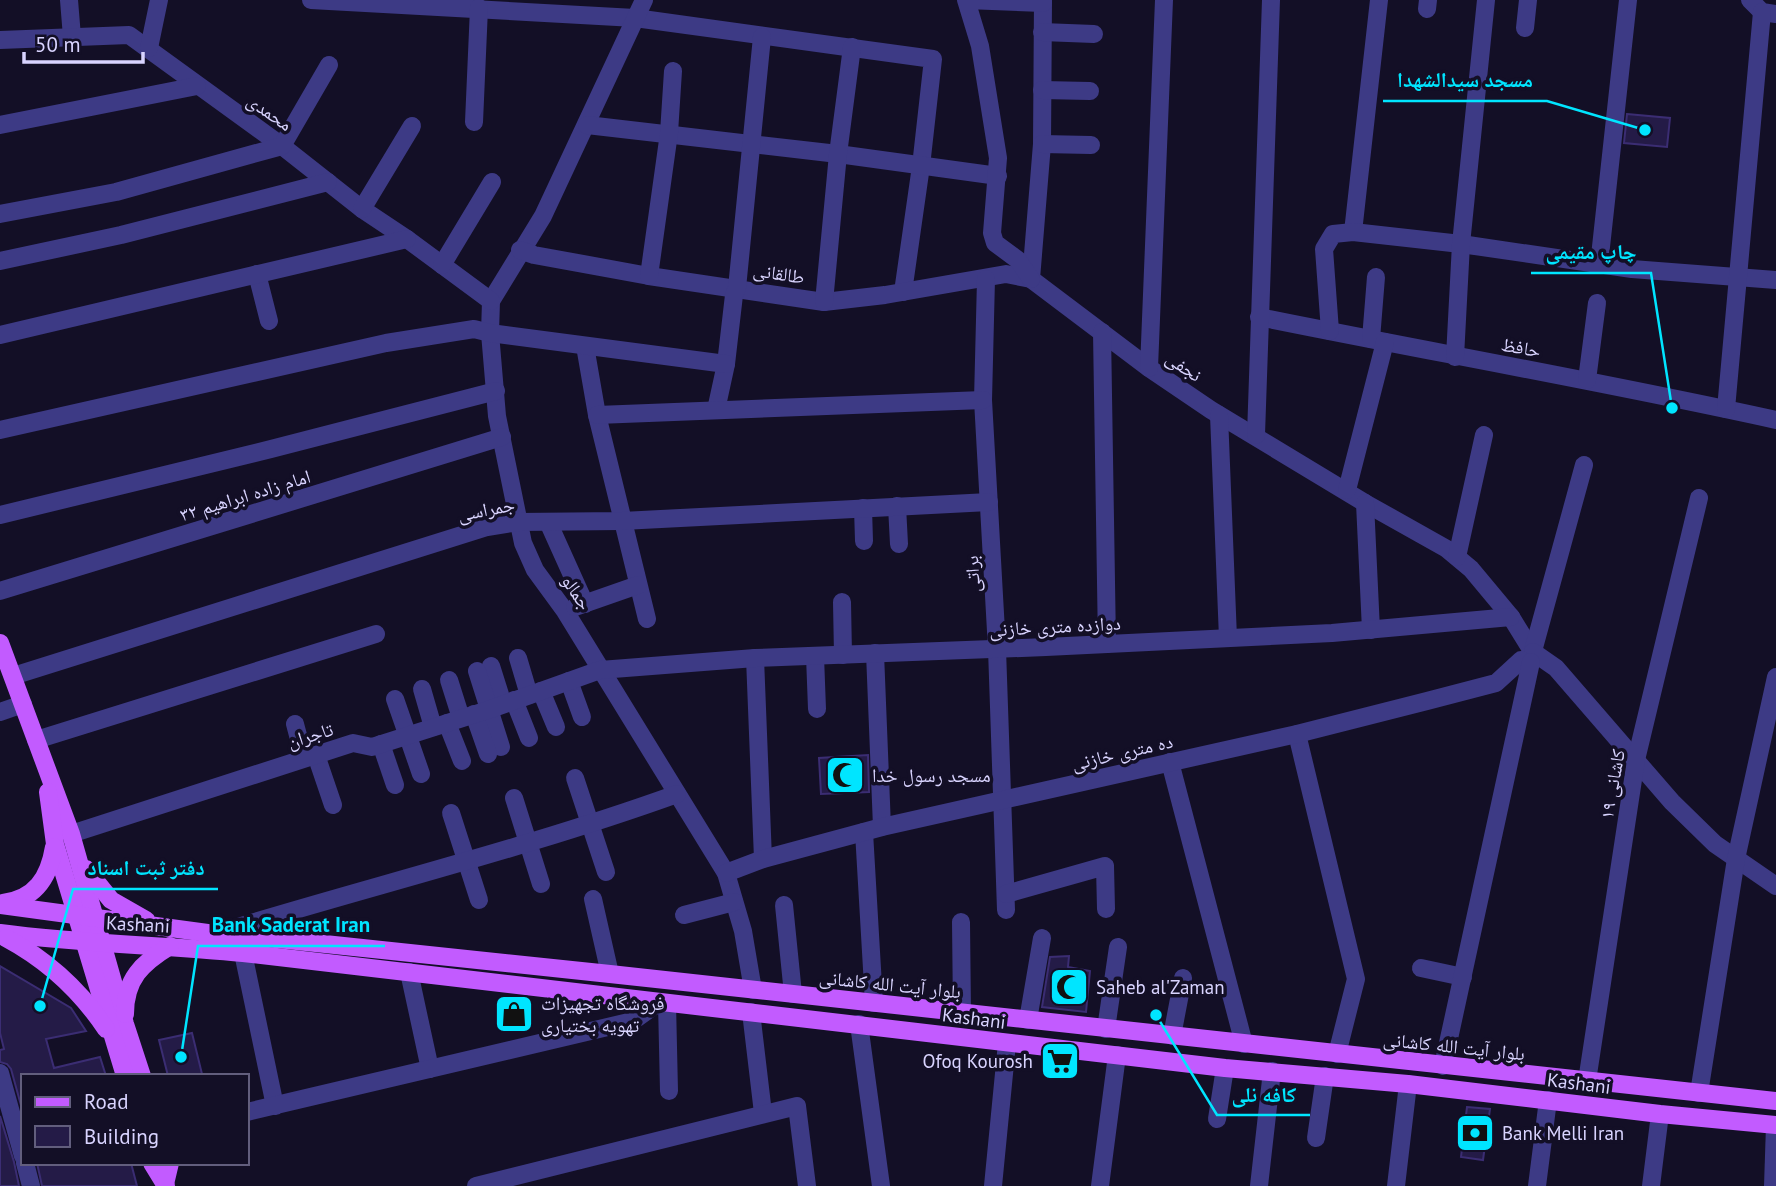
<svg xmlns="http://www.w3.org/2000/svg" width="1776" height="1186" font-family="'PT Sans','Noto Naskh Arabic',sans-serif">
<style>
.building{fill:#241b47;stroke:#3b2d73;stroke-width:2}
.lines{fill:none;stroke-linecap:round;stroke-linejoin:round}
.minor{stroke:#3d3a85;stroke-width:18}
.major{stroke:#c25bff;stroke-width:18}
.labels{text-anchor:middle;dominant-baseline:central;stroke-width:7;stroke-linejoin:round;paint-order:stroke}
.street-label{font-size:19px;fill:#d9d4ff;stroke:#130f26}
.poi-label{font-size:19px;fill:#d9d4ff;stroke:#130f26;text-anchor:start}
.leader{fill:none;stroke:#00e5ff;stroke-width:2.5}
.callout-dot{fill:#00e5ff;stroke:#130f26;stroke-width:2.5}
.callout-label{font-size:21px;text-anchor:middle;font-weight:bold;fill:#00e5ff;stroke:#130f26;stroke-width:7;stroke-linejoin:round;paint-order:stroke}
</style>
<rect width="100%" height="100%" fill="#130f26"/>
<g class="building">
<polygon points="1627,114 1670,118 1667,147 1624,143"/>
<polygon points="868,755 869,792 821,794 819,758"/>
<polygon points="1069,956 1068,967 1090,971 1086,1012 1042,1007 1050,957"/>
<polygon points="0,966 71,1008 86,1031 46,1039 54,1068 100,1057 106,1076 23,1076 22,1109 11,1069 7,1064 0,1062 0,1050 4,1049 0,1033"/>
<polygon points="192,1033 202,1074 168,1076 159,1040"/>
<polygon points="1467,1107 1490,1109 1483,1160 1461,1157"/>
<polygon points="0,1116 14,1162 19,1186 0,1186"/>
<polygon points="37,1163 131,1163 137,1186 42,1186"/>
</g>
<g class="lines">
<g class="minor">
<polyline points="69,0 72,37"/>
<polyline points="311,0 635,18 933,59 921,166 903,292"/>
<polyline points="644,0 543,216 491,301 490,333 497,416 523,543 535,570 565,611 726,873 743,931 753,990"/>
<polyline points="1043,0 1042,144 1031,279 1149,368 1211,410 1365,503 1447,549 1471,569 1511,617 1532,651"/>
<polyline points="1750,0 1762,12 1776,14"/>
<polyline points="1427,9 1428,0"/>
<polyline points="1525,28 1528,0"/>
<polyline points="1042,32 1094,34"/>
<polyline points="0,40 129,35 282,146 362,209 407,239 491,301"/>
<polyline points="149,48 159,0"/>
<polyline points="1042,90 1090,91"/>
<polyline points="474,122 479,8"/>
<polyline points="0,125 197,86"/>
<polyline points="587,125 838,154 998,176"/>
<polyline points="1042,144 1091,145"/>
<polyline points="362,209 412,126"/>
<polyline points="0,214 116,192 282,146 329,65"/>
<polyline points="1353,232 1379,0"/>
<polyline points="520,250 534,255 649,276 824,302 885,295 1006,274 1031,279"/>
<polyline points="0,261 121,235 328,182"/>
<polyline points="442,265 492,182"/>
<polyline points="1599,265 1628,0"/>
<polyline points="257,274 269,321"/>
<polyline points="649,276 669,133 673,71"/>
<polyline points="986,279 983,400 997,649 1006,910"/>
<polyline points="1031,279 1018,260 995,243 992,233 998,158 980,46 966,0 1043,3"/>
<polyline points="824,302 838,154 852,47"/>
<path d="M1259,317C1431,352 1604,382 1776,420"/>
<polyline points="1330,331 1324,249 1333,234 1353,232 1461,244 1632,269 1776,280"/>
<polyline points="1102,332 1107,644"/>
<polyline points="0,335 407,239"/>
<polyline points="1371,339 1376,277"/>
<polyline points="585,346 597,415 647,619"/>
<polyline points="1455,357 1461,244 1486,0"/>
<polyline points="1149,368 1164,0"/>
<polyline points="1587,380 1597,303"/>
<polyline points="1726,409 1762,12"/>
<polyline points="716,410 726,364 734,295 737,288 762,37"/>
<polyline points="597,415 983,400"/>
<polyline points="1219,415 1228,638"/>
<polyline points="0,430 386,343 474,329 490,333 726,364"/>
<polyline points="1256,435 1271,0"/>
<polyline points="1347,490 1385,342"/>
<polyline points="1365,503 1371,630"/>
<polyline points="897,506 899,544"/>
<polyline points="863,508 864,541"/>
<polyline points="0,515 271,449 496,391"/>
<polyline points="549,524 585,604"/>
<polyline points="1457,557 1484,435"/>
<polyline points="0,591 502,437"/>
<polyline points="842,602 843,655"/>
<polyline points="575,607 638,585"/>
<polyline points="1533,651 1584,465"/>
<polyline points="1533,652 1556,668 1672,802 1715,844 1776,886"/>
<polyline points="875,653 882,827"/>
<polyline points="815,656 817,709"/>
<polyline points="518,658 529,695"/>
<polyline points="755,658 763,859"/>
<polyline points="491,666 503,704"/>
<polyline points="477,671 501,747"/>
<polyline points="13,676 487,527 518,522 622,521 989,502"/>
<polyline points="449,680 461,718"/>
<polyline points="569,681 582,717"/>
<polyline points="422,689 433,727"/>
<polyline points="541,691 556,727"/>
<polyline points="395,699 421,774"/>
<polyline points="514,700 529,738"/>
<polyline points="0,712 23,704"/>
<polyline points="474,714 488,754"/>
<polyline points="447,723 462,761"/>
<polyline points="295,724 304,758"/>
<polyline points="1297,734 1356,979 1337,1054"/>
<polyline points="36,740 376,634"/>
<polyline points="381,744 395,785"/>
<polyline points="316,755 333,805"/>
<polyline points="1170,762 1244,1044"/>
<polyline points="575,778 606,872"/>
<polyline points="514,798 541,884"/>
<polyline points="451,813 479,900"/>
<polyline points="864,832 874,1003"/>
<polyline points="71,834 353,743 372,747 488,710 600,670 755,658 1046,647 1332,633 1511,617"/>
<polyline points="726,873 763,859 882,827 1297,734 1427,701 1496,683 1521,660"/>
<polyline points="1006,894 1105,866 1106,909"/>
<polyline points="593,899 610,974"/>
<polyline points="784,905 793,994"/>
<polyline points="684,915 734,902"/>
<polyline points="961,922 962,1013"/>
<path d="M218,933C371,886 527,848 677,794"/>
<polyline points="243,953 275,1106"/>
<polyline points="1421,968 1463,977"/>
<polyline points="409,972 430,1069"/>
<polyline points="667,1003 669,1091"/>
<polyline points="751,1012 763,1113"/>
<polyline points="1028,1020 1042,938"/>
<polyline points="859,1024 881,1186"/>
<polyline points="1106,1029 1118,947"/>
<polyline points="1172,1036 1183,978"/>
<polyline points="1443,1066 1531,662"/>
<polyline points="0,1073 23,1156"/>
<polyline points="1587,1081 1636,760 1699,498"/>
<polyline points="1699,1093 1736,859 1776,677"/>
<polyline points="247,1112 633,1021 658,1003"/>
<polyline points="1217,1119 1225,1068"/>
<polyline points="1316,1138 1325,1076"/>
<polyline points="25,1163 31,1186"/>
<polyline points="476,1186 797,1106 807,1186"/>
<polyline points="993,1186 1007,1043"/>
<polyline points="1100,1186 1117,1055"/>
<polyline points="1259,1186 1272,1071"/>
<polyline points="1396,1186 1408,1084"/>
<polyline points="1537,1186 1548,1100"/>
<polyline points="1651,1186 1660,1114"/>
<polyline points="1773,1186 1775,1125"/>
</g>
<g class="major">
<polyline points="0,643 71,834 125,1024 142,1076"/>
<polyline points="48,792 55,844 125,1076"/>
<polyline points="86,869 111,900 146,920"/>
<path d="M3,903C35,899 49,878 54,847"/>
<polyline points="0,905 215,934 287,940 610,974 1776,1101"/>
<path d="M0,933C80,944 162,945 243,953L1225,1068L1408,1084L1660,1114L1776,1125"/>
<path d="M6,938C47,960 80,990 106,1029"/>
<path d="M125,1014C125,979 142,963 170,946"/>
<polyline points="152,1163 166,1186"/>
<polyline points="165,1184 170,1163"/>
</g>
</g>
<defs>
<g id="mosque-square" transform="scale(2.0125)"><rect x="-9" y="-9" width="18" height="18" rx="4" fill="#00e5ff" stroke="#130f26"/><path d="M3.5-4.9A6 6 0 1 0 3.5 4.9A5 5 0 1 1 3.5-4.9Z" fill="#111"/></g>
<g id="shop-square" transform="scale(2.0125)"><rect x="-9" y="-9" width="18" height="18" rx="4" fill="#00e5ff" stroke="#130f26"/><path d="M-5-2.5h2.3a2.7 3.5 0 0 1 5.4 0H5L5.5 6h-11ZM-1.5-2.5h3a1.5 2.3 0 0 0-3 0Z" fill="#111"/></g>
<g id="supermarket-square" transform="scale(2.0125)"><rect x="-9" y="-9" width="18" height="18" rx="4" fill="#00e5ff" stroke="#130f26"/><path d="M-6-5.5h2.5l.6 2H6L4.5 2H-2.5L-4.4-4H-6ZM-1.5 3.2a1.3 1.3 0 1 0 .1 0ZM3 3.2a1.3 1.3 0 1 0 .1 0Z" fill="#111"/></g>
<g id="bank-square" transform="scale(2.0125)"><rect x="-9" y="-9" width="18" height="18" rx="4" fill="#00e5ff" stroke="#130f26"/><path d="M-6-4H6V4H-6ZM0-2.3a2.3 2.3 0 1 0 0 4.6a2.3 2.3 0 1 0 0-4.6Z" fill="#111"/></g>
</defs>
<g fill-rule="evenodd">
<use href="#mosque-square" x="845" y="775"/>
<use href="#mosque-square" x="1069" y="987"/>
<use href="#shop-square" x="514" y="1014"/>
<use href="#supermarket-square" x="1060" y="1061"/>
<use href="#bank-square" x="1475" y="1133"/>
</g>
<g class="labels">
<g class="street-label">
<text transform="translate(270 112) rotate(35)">محمدی</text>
<text transform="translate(779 273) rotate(9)">طالقانی</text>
<text transform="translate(1521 347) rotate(10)">حافظ</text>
<text transform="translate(1184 366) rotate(34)">نجفی</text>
<text transform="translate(245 495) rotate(-17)">امام زاده ابراهیم ۳۲</text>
<text transform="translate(486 509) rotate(-11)">جمراسی</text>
<text transform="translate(972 574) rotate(-93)">براتی</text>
<text transform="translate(577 592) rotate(56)">جمالو</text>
<text transform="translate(1055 626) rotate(-3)">دوازده متری خازنی</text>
<text transform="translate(310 735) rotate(-17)">تاجران</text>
<text transform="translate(1122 752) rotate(-13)">ده متری خازنی</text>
<text transform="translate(1612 784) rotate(-80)">کاشانی ۱۹</text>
<text transform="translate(138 924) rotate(3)">Kashani</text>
<text transform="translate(890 984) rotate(6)">بلوار آیت الله کاشانی</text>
<text transform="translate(974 1018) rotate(7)">Kashani</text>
<text transform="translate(1454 1046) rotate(6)">بلوار آیت الله کاشانی</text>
<text transform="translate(1579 1083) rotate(7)">Kashani</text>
</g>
<g class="poi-label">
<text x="872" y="775">مسجد رسول خدا</text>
<text x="1096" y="987">Saheb al'Zaman</text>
<text x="541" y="1003">فروشگاه تجهیزات<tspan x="541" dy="22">تهویه بختیاری</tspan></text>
<text x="1033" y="1061" text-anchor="end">Ofoq Kourosh</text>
<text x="1502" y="1133">Bank Melli Iran</text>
</g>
</g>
<path class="leader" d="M1645 130L1547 101H1383M1672 408L1651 273H1531M40 1006L73 889H218M181 1057L198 946H385M1156 1015L1217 1115H1310"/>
<g class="callout-dot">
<circle cx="1645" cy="130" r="7"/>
<circle cx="1672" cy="408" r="7"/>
<circle cx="40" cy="1006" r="7"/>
<circle cx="181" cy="1057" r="7"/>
<circle cx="1156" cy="1015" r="7"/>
</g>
<g class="callout-label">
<text x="1465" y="87">مسجد سیدالشهدا</text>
<text x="1591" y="259">چاپ مقیمی</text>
<text x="146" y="875">دفتر ثبت اسناد</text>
<text x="291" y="932">Bank Saderat Iran</text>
<text x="1264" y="1102">کافه نلی</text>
</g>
<rect x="21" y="1074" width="228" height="91" fill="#130f26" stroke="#625e7d" stroke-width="2"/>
<rect x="35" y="1097" width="35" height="10" fill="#c25bff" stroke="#625e7d" stroke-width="2"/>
<text x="84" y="1109" font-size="21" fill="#d9d4ff">Road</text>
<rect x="35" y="1126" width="35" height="21" fill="#241b47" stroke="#625e7d" stroke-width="2"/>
<text x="84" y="1144" font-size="21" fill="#d9d4ff">Building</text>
<path d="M24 52v10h119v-10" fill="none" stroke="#d9d4ff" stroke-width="3.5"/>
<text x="35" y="52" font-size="21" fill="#d9d4ff" stroke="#130f26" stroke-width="5" paint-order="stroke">50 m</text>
</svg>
